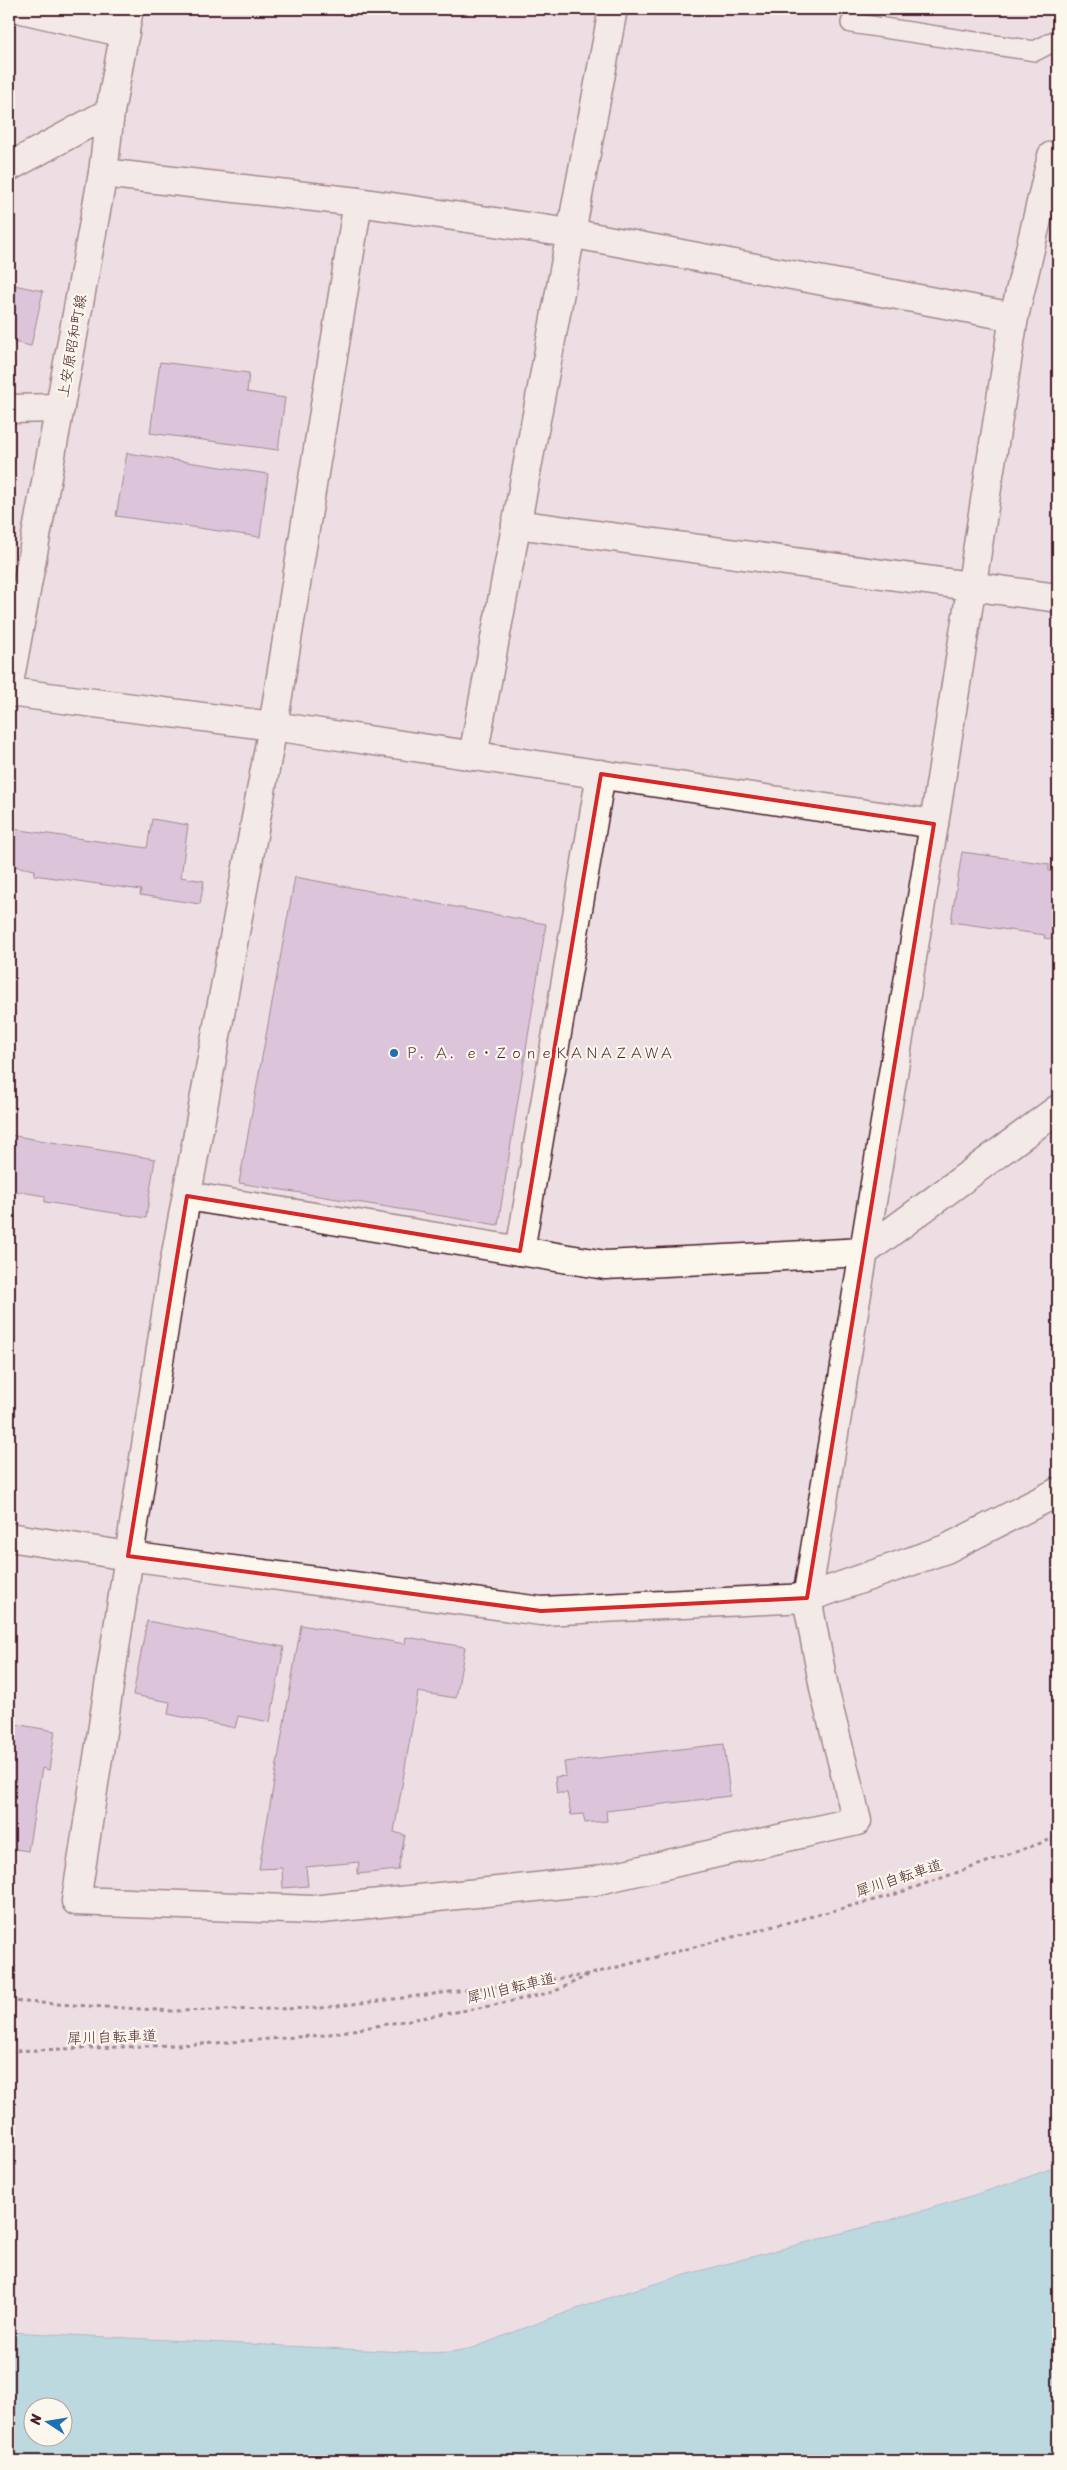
<svg xmlns="http://www.w3.org/2000/svg" width="1067" height="2470" font-family="Sriracha,'Klee One',sans-serif">
<style>
.water{fill:#82d3da;stroke:#6c8b94;fill-rule:evenodd}
.building{fill:#c8a5cf;stroke:#4a1f2b}
.lines{fill:none;stroke-linecap:round;stroke-linejoin:round}
.lane-casing{stroke:#4a1f2b;stroke-width:22}
.street-casing{stroke:#4a1f2b;stroke-width:31}
.secondary-casing{stroke:#4a1f2b;stroke-width:31}
.path{stroke:#4a1f2b;stroke-width:3;stroke-dasharray:4 4;stroke-linecap:butt}
.lane{stroke:#fbf7ec;stroke-width:19}
.street{stroke:#fbf7ec;stroke-width:28}
.secondary{stroke:#fbf7ec;stroke-width:28}
.marked{fill:none;stroke:#d62828;stroke-width:4;stroke-linejoin:round}
.poi-dot{fill:#1f6fb2;stroke:#fbf7ec;stroke-width:2}
.labels{text-anchor:middle;dominant-baseline:central;stroke-width:4.5;stroke-linejoin:round;paint-order:stroke}
.street-label{font-size:15px;fill:#4a1f2b;stroke:#fbf7ec}
.poi-label{font-size:15px;fill:#4a1f2b;stroke:#fbf7ec;text-anchor:start}
</style>
<rect width="100%" height="100%" fill="#ecdee3"/>
<filter id="ink" filterUnits="userSpaceOnUse"><feTurbulence type="fractalNoise" baseFrequency=".02" numOctaves="2"/><feDisplacementMap in="SourceGraphic" scale="10" xChannelSelector="R" yChannelSelector="G"/><feConvolveMatrix kernelMatrix="1 2 1 2 8 2 1 2 1" color-interpolation-filters="sRGB"/></filter>
<g filter="url(#ink)">
<path class="water" d="M1058,2166V2461H9V2332L424,2353L451,2352L473,2348C527,2327 581,2306 637,2289C777,2247 921,2218 1058,2166ZM32,2408H62V2438H32Z"/>
<g class="building">
<polygon points="9,284 43,291 31,346 9,341"/>
<polygon points="160,362 249,373 247,392 285,398 278,450 150,433"/>
<polygon points="127,453 268,474 260,537 116,516"/>
<polygon points="152,819 188,825 181,877 204,881 200,904 140,895 141,890 34,875 35,870 9,865 13,829 147,848"/>
<polygon points="962,852 1049,864 1049,871 1058,872 1058,940 1044,938 1045,935 951,922"/>
<polygon points="295,877 546,924 498,1225 239,1183"/>
<polygon points="9,1135 155,1159 146,1218 45,1202 45,1196 9,1190"/>
<polygon points="147,1621 284,1647 270,1722 238,1716 235,1728 168,1714 170,1702 133,1695"/>
<polygon points="301,1625 405,1644 406,1637 465,1647 456,1698 418,1692 394,1832 405,1835 398,1870 357,1874 359,1862 306,1867 308,1886 283,1888 282,1868 259,1869"/>
<polygon points="9,1723 55,1731 49,1770 42,1768 28,1851 9,1848"/>
<polygon points="724,1744 730,1796 606,1811 607,1821 585,1823 583,1814 571,1815 567,1793 557,1793 555,1777 566,1776 564,1762"/>
</g>
<g class="lines">
<g class="lane-casing">
<polyline id="lane" points="851,23 1035,51 1058,39"/>
</g>
<g class="street-casing">
<g id="street">
<polyline points="22,9 125,33"/>
<polyline points="9,167 110,112"/>
<polyline points="358,202 570,233 1014,317"/>
<polyline points="9,409 60,408"/>
<polyline points="516,524 1058,598"/>
<polyline points="9,692 273,726 934,824 807,1598 825,1693 857,1821 594,1881 312,1910 76,1901 173,1270 273,726 358,202 103,173"/>
<polyline points="473,756 613,9"/>
<polyline points="934,824 1014,317 1052,156 1058,157"/>
<polyline points="187,1196 605,1265 864,1252 1058,1109"/>
<polyline points="520,1251 601,774"/>
</g>
</g>
<g class="secondary-casing">
<g id="secondary">
<polyline points="9,683 103,173 110,112 129,9"/>
<polyline points="9,1537 128,1556 541,1611 807,1598 946,1549 1058,1492"/>
</g>
</g>
<g class="path">
<polyline points="9,2001 172,2011 321,2008 587,1975"/>
<polyline points="9,2051 202,2044 324,2035 490,2006 553,1992 591,1974 893,1895 1058,1837"/>
</g>
<use href="#lane" class="lane"/>
<use href="#street" class="street"/>
<use href="#secondary" class="secondary"/>
</g>
</g>
<path d="M0 0H1067V2470H0ZM601,774L934,824L807,1598L541,1611L128,1556L187,1196L520,1251Z" fill="#ecdee3" fill-opacity=".55" fill-rule="evenodd"/>
<path class="marked" d="M601,774L934,824L807,1598L541,1611L128,1556L187,1196L520,1251Z"/>
<circle class="poi-dot" cx="394" cy="1053" r="5"/>
<g class="labels">
<g class="street-label">
<text transform="translate(72 346) rotate(-80)">上安原昭和町線</text>
<text transform="translate(899 1878) rotate(-18)">犀川自転車道</text>
<text transform="translate(511 1988) rotate(-13)">犀川自転車道</text>
<text transform="translate(112 2037) rotate(-2)">犀川自転車道</text>
</g>
<g class="poi-label">
<text x="404" y="1053">Ｐ．Ａ．ｅ・ＺｏｎｅＫＡＮＡＺＡＷＡ</text>
</g>
</g>
<rect width="1067" height="2470" fill="none" stroke="#fbf7ec" stroke-width="30"/>
<rect x="15" y="15" width="1037" height="2440" fill="none" stroke="#4a1f2b" stroke-width="2" filter="url(#ink)"/>
<g transform="translate(48 2422) rotate(282)"><circle r="24" fill="#fbf7ec" stroke="#b4a19f"/>
<path d="M0-4L9 19L0 12L-9 19Z" fill="#1f6fb2"/>
<text y="-8" font-size="14" font-weight="bold" text-anchor="middle" fill="#4a1f2b">N</text>
</g>
</svg>
